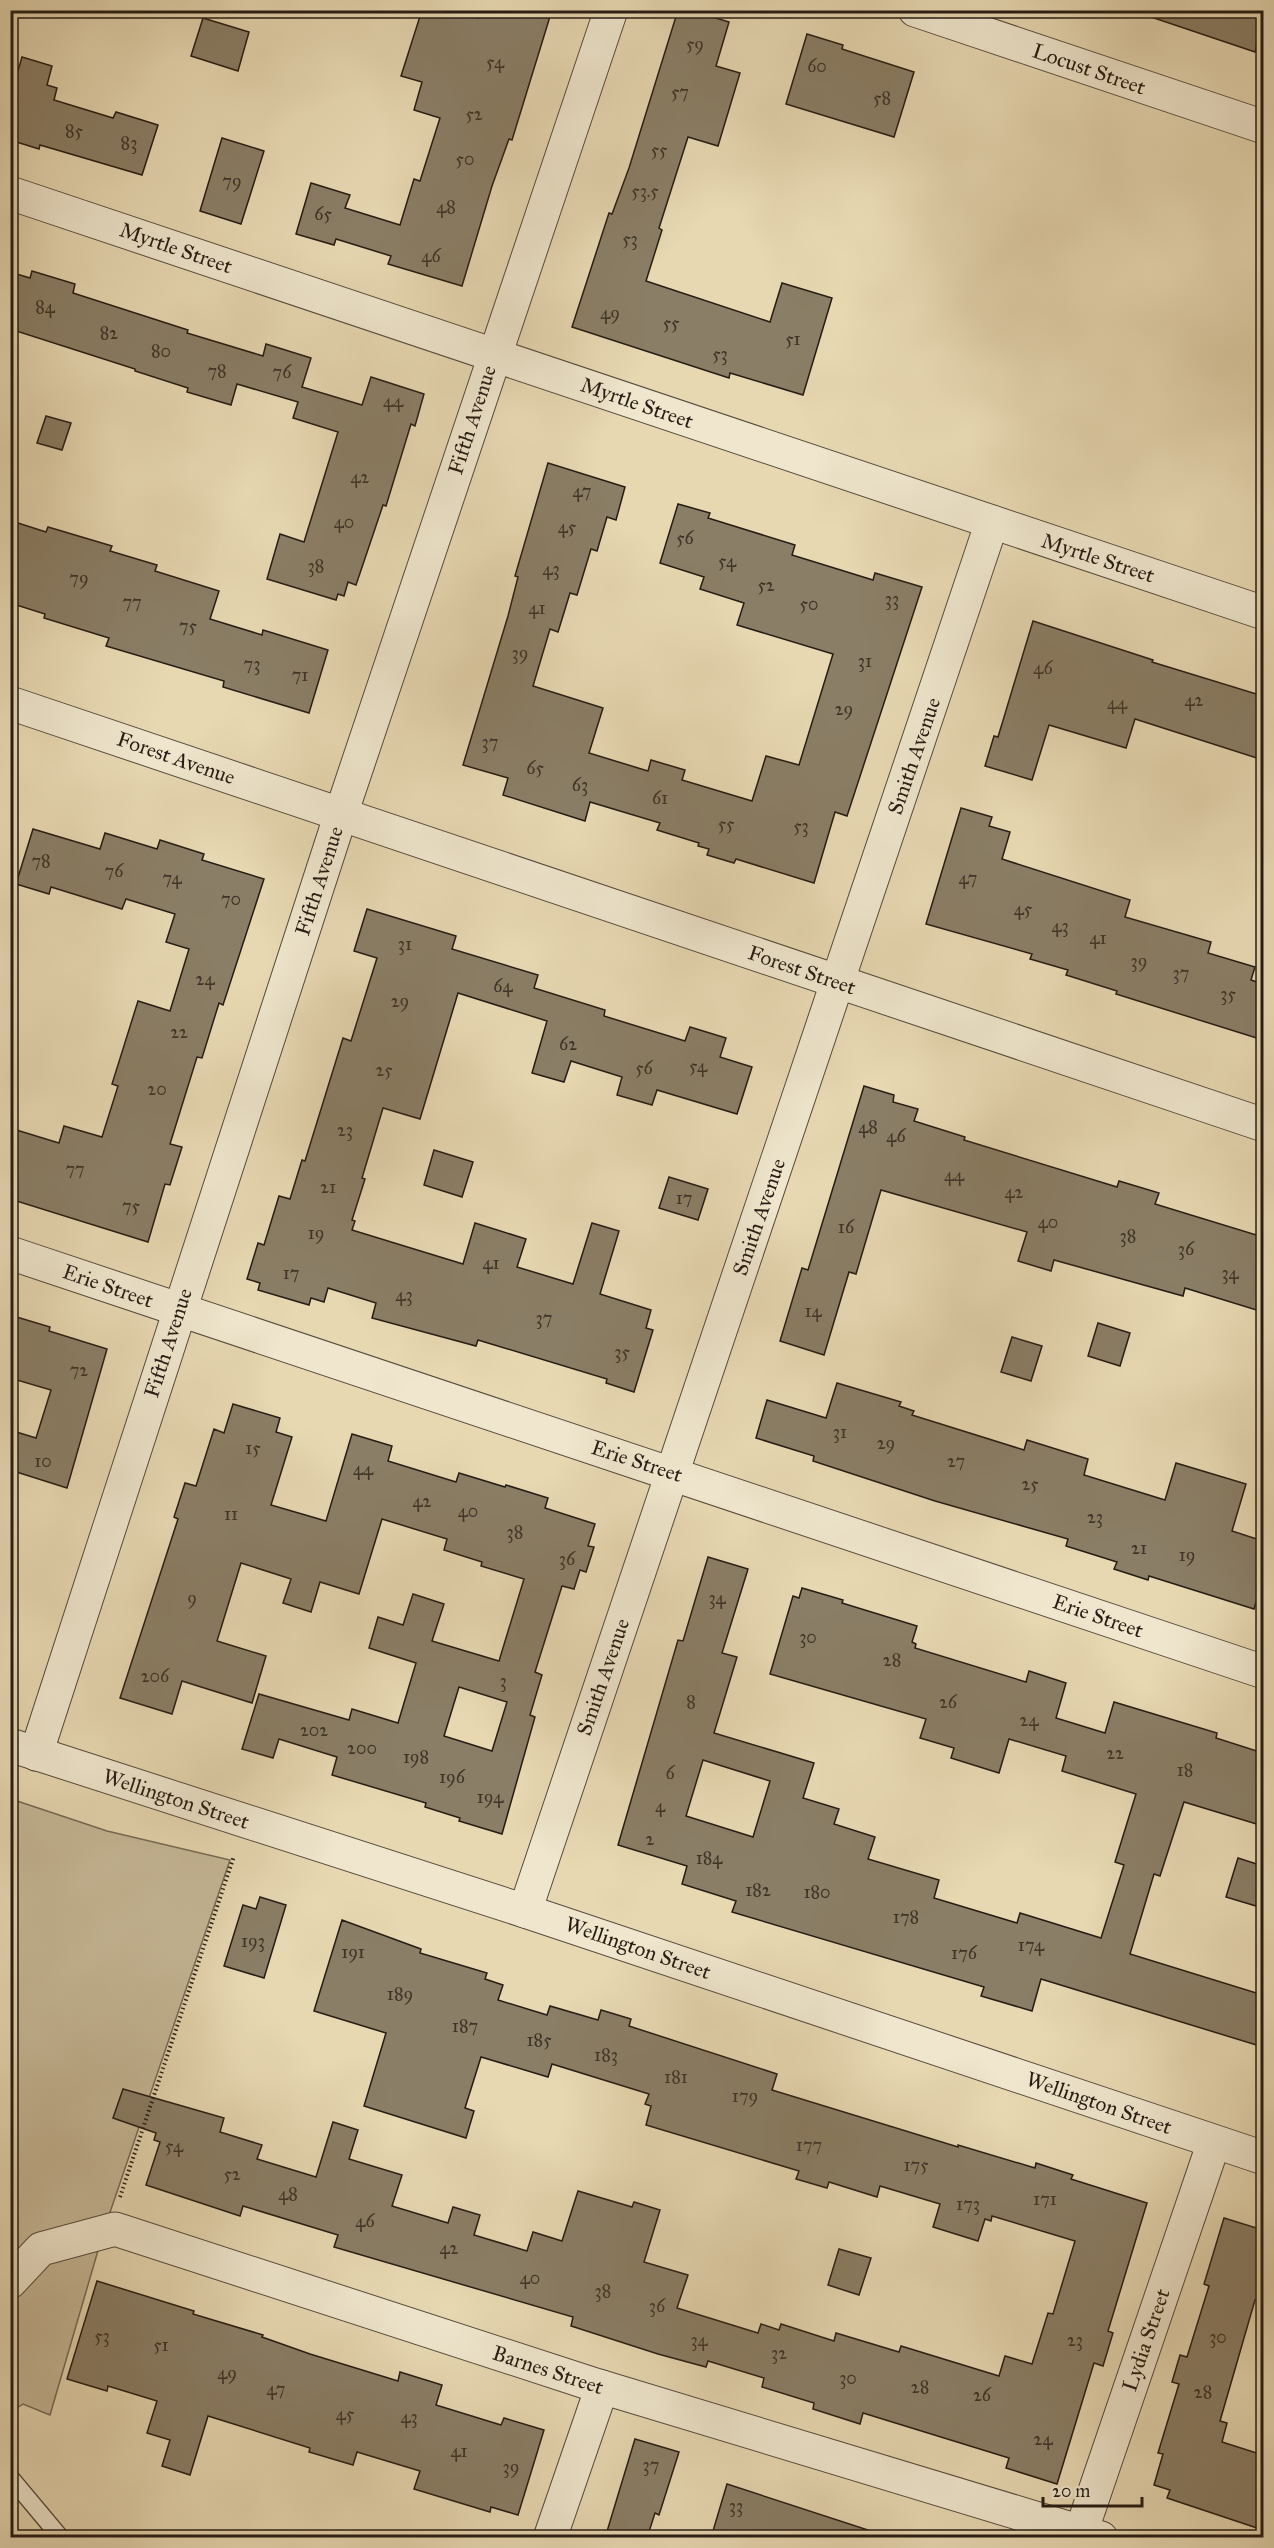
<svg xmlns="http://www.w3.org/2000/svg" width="1274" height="2548" font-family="'IM FELL Great Primer',serif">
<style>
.green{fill:#c6b897;stroke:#766a56;stroke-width:1.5}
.building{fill:#8a7e66;stroke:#261c14;stroke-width:1.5;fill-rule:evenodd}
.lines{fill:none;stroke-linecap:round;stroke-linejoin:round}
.service-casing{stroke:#564b3c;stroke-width:19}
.minor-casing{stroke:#564b3c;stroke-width:35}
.tertiary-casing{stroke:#564b3c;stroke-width:35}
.path{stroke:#261c14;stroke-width:4;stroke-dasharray:1.5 3;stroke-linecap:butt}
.service{stroke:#efe6cd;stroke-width:16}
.minor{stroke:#efe6cd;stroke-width:33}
.tertiary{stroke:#efe6cd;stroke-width:33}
.labels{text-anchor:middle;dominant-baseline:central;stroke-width:6;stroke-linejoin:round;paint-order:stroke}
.number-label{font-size:18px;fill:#3f3428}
.street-label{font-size:21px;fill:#261c14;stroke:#efe6cd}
</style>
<rect width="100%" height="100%" fill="#e7d8b2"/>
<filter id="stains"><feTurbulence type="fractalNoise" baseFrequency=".00333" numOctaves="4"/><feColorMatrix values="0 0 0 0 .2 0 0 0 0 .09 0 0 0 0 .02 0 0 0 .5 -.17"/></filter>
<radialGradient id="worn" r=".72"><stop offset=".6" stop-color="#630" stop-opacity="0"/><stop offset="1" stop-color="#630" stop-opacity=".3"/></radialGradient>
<polygon class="green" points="11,1799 107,1831 230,1860 104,2230 50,2415 23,2404 11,2412"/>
<g class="building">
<polygon points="422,10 453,10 478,18 481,10 552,10 512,140 509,139 492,186 462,286 388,264 391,256 336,239 334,245 296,234 311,183 350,195 345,208 400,225 414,179 420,181 440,118 414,110 422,82 401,76"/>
<polygon points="678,10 690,10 729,22 716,66 740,73 718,146 688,137 659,228 662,230 646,281 770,322 782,283 832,298 803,395 730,373 729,378 572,327 609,213 612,214 629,168"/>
<polygon points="1152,10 1263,10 1263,23 1255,52 1151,17"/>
<polygon points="203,18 249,32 238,71 191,56"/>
<polygon points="807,34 843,45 842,49 914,72 894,137 786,104"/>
<polygon points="22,57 52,66 47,85 57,88 54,100 113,118 116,112 158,125 142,175 40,145 39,149 10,140 10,80 15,81"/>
<polygon points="222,138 264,151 241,224 200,211"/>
<polygon points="32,271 75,284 73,293 188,330 187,333 263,356 266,344 311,358 302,387 362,405 371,377 424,394 415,426 411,424 386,506 383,505 356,585 348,582 344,596 338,594 336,600 267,579 280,534 304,542 338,432 293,418 298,402 237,384 231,405 187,392 188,388 135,371 135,369 10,329 10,272 30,278"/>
<polygon points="46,416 71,423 62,450 37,443"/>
<polygon points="548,463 625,487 616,520 607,517 597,551 591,549 577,595 570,593 558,632 550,629 533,686 603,708 589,753 648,771 651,760 685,770 682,780 752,801 766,756 799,765 833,654 737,625 744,603 700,589 704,577 660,563 678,504 710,513 708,518 795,545 792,555 873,580 875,573 922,587 847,816 835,812 814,883 736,859 734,863 707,855 709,849 698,846 699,843 657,830 660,823 590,802 585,821 503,795 508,778 463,765 508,616 518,577 515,576"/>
<polygon points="18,523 46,532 48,527 112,546 110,551 157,565 155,571 219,591 210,619 262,635 263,630 328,650 309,713 223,687 224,681 106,646 109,638 44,618 45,614 10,603 10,549"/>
<polygon points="1033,621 1153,660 1152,662 1263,696 1263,760 1135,719 1126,748 1049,725 1032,780 985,766 994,736 998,737"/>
<polygon points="961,808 992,817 989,826 1010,832 1002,859 1130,900 1125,917 1211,942 1208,953 1255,967 1251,980 1263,984 1263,1040 1116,994 1117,991 1066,975 1068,970 1030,959 1032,954 926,924"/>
<polygon points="33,829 100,849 105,833 157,849 160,840 204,854 202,860 264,879 223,1005 219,1003 202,1058 197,1057 170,1144 182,1147 170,1185 165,1184 148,1242 10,1199 10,1128 59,1143 64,1126 102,1137 118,1086 112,1084 138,1001 170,1011 189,949 166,942 175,914 126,899 122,909 51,887 49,894 16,884"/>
<polygon points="367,909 456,936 452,949 538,975 534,988 605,1010 604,1016 685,1041 690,1027 726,1038 720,1057 752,1067 737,1114 657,1090 652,1105 617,1095 622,1077 571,1061 564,1082 532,1073 547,1021 458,993 420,1119 383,1108 362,1178 365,1179 352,1220 355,1221 352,1230 463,1264 475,1223 526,1239 517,1267 573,1284 592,1223 619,1231 600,1294 651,1310 646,1328 653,1330 634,1392 606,1383 607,1379 478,1340 476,1346 372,1318 376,1303 328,1288 324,1302 311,1298 309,1305 258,1290 260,1283 247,1279 258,1243 264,1245 279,1196 290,1199 302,1160 305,1161 343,1038 351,1041 377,958 354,951"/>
<polygon points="864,1086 894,1095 893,1102 918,1109 914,1121 965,1137 964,1140 1117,1187 1119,1181 1159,1193 1155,1204 1263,1237 1263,1312 1185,1288 1183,1296 1054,1260 1051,1271 1018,1261 1027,1232 881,1190 856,1274 849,1272 824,1355 780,1341 802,1268 808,1270"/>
<polygon points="434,1150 473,1162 462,1197 424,1185"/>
<polygon points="669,1177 708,1189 698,1220 659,1208"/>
<polygon points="10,1315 50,1327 49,1331 107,1349 67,1488 10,1470 10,1430 36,1438 51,1390 10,1378"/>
<polygon points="1098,1323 1130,1333 1120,1366 1088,1356"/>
<polygon points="1012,1337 1042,1346 1031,1381 1001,1372"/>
<polygon points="837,1383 901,1402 899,1406 914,1411 912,1415 1024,1450 1027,1440 1088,1459 1084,1475 1165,1500 1176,1463 1246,1484 1232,1531 1263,1541 1263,1579 1254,1609 1149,1576 1148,1580 1114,1569 1117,1562 1066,1546 1068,1539 935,1501 813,1461 814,1456 756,1438 767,1400 826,1418"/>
<path d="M233,1404L280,1418L276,1432L292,1437L271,1505L326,1521L352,1434L392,1446L388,1461L456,1482L459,1473L505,1487L506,1485L548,1498L545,1508L595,1524L588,1546L594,1547L586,1572L580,1570L574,1589L562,1586L535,1672L542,1675L530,1715L535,1717L502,1834L459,1821L460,1818L425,1807L426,1803L332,1775L337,1757L279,1739L273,1758L242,1749L259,1694L349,1720L352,1709L398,1723L416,1663L369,1648L378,1617L403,1625L413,1594L444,1604L432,1641L499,1661L524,1579L481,1566L482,1562L444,1550L447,1539L382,1519L359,1594L320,1582L311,1612L283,1603L291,1579L241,1563L217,1641L266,1656L252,1703L182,1681L172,1714L120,1698L178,1519L174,1517L185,1483L196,1486L214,1429L224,1433ZM459,1687L507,1702L492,1751L444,1736Z"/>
<path d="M708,1557L748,1569L722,1653L737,1657L714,1733L814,1763L803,1798L839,1809L834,1824L875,1837L868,1859L939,1880L934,1898L1017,1923L1020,1913L1101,1938L1124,1865L1115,1862L1136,1794L1062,1771L1066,1756L1009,1739L999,1773L951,1758L954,1748L920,1738L926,1719L770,1674L793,1596L799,1598L802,1588L843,1600L842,1603L917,1626L912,1642L916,1644L915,1648L1026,1682L1029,1671L1066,1683L1056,1718L1105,1733L1114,1702L1217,1733L1216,1738L1263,1753V1826L1184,1802L1160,1876L1154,1874L1130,1954L1263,1995V2047L1041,1979L1032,2011L981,1996L984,1987L732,1912L736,1901L682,1884L687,1866L618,1845L678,1640L683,1641ZM703,1760L770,1781L753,1837L686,1816Z"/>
<polygon points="1238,1858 1263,1866 1263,1882 1256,1906 1226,1897"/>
<polygon points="260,1897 286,1905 264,1978 224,1966 243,1905 256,1909"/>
<polygon points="342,1920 421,1949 420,1953 487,1973 485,1979 503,1985 498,2000 547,2015 550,2006 598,2020 601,2010 631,2019 629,2026 777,2074 772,2090 958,2147 958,2145 1035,2168 1036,2163 1073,2175 1071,2179 1147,2203 1108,2331 1113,2333 1103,2366 1094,2363 1057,2484 1006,2468 1009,2458 863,2413 860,2424 813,2409 814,2403 762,2387 764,2378 708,2361 706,2367 658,2354 571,2326 573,2317 334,2247 338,2235 243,2206 240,2216 146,2185 160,2142 154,2140 156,2133 113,2118 123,2089 224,2118 220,2132 262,2145 257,2159 316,2177 333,2122 358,2130 349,2159 402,2175 392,2206 448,2223 453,2207 480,2215 474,2235 527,2251 533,2232 562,2241 578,2191 632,2207 634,2202 660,2210 644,2262 688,2275 677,2308 758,2333 761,2324 779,2330 781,2324 834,2341 836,2333 899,2352 901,2346 999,2376 1005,2356 1032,2364 1048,2313 1053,2314 1075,2241 992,2216 991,2221 985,2219 978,2241 933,2227 940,2204 880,2186 877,2197 829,2182 827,2188 796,2179 799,2171 646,2125 651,2106 645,2104 649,2094 552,2064 548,2077 481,2057 465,2108 474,2111 466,2138 364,2106 386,2033 314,2011"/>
<polygon points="1224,2218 1263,2230 1263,2302 1255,2300 1220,2421 1227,2423 1222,2442 1263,2455 1263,2505 1257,2528 1167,2498 1170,2490 1154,2485 1163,2454 1158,2453 1179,2384 1172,2382 1180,2355 1187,2357 1209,2286 1204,2284"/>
<polygon points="839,2249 871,2258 859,2295 828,2285"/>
<polygon points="97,2281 194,2311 193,2314 263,2335 262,2337 310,2354 398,2381 400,2372 442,2385 436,2405 501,2425 504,2418 544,2430 518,2515 491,2507 490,2512 414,2489 420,2471 357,2452 353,2465 309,2452 310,2448 208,2416 190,2475 162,2466 170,2440 147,2433 157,2401 108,2386 107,2391 67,2379"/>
<polygon points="635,2439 679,2452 659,2515 655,2513 647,2538 605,2538"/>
<polygon points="727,2484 871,2531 870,2538 733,2538 713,2531"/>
</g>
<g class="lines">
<g class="service-casing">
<polyline id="service" points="10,2477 61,2538"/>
</g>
<g class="minor-casing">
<g id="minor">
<polyline points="915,10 1264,127"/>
<polyline points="10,193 1264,613"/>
<polyline points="10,703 1264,1125"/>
<polyline points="10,1253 1264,1672"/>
<polyline points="525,1911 992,522"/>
<polyline points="10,2282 41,2249 115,2229 592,2384 1101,2538"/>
<polyline points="550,2538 602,2387"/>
<polyline points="1079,2538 1214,2142"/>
</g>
</g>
<g class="tertiary-casing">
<g id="tertiary">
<polyline points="10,1745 525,1911 1264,2158"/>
<polyline points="36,1754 341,814 611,10"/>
</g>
</g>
<polyline class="path" points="120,2197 234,1856"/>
<use href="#service" class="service"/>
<use href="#minor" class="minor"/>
<use href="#tertiary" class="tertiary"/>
</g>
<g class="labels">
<g class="number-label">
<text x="695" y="44">59</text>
<text x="495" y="62">54</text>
<text x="817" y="66">60</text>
<text x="680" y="92">57</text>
<text x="882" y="98">58</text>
<text x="474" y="114">52</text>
<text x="74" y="131">85</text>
<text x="129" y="143">83</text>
<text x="659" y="150">55</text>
<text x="465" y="159">50</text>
<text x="232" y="181">79</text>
<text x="645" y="191">53.5</text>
<text x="446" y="207">48</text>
<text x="323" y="214">65</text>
<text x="630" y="239">53</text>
<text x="431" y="256">46</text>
<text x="45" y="307">84</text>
<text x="610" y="313">49</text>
<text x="671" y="323">55</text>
<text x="109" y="333">82</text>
<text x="793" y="339">51</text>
<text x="161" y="351">80</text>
<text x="720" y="354">53</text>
<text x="217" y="371">78</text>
<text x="282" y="372">76</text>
<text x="393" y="401">44</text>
<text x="360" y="477">42</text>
<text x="582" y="491">47</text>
<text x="344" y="522">40</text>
<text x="567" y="527">45</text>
<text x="685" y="538">56</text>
<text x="727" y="561">54</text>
<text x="316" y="566">38</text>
<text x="551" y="569">43</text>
<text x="79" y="578">79</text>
<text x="766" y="585">52</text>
<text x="892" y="599">33</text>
<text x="132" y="602">77</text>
<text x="809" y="604">50</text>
<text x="537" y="608">41</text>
<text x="188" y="626">75</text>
<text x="520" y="653">39</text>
<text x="865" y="661">31</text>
<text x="252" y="664">73</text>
<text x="1043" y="668">46</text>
<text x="300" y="675">71</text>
<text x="1194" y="700">42</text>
<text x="1117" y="703">44</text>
<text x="844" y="709">29</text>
<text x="490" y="742">37</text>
<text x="535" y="768">65</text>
<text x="580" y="785">63</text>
<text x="660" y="798">61</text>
<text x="726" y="824">55</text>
<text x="801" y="826">53</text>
<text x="41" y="861">78</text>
<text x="114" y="871">76</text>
<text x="172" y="878">74</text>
<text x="968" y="878">47</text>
<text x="231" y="899">70</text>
<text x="1023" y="909">45</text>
<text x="1060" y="926">43</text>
<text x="1098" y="938">41</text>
<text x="405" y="944">31</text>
<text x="1139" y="961">39</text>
<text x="1181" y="973">37</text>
<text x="205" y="979">24</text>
<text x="503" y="986">64</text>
<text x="1228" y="994">35</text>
<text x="400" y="1001">29</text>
<text x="179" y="1032">22</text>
<text x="568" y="1044">62</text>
<text x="698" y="1066">54</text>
<text x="644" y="1068">56</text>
<text x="384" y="1070">25</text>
<text x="157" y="1089">20</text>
<text x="868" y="1127">48</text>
<text x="345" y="1130">23</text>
<text x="896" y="1136">46</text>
<text x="75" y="1169">77</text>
<text x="954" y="1175">44</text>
<text x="328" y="1187">21</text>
<text x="1014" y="1192">42</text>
<text x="684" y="1198">17</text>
<text x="131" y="1206">75</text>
<text x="1048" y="1222">40</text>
<text x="846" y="1227">16</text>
<text x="316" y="1233">19</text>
<text x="1128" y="1236">38</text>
<text x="1186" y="1249">36</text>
<text x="491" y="1263">41</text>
<text x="291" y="1273">17</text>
<text x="1230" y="1273">34</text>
<text x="404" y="1295">43</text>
<text x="813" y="1311">14</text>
<text x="544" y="1318">37</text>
<text x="622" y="1352">35</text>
<text x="79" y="1370">72</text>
<text x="840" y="1432">31</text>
<text x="886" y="1443">29</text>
<text x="253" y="1448">15</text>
<text x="43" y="1461">10</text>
<text x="956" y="1461">27</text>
<text x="363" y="1469">44</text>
<text x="1030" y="1484">25</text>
<text x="422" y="1501">42</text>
<text x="468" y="1511">40</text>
<text x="231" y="1514">11</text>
<text x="1095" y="1517">23</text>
<text x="515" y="1532">38</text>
<text x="1139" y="1548">21</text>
<text x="1187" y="1555">19</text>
<text x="567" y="1559">36</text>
<text x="192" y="1598">9</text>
<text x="717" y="1598">34</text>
<text x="808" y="1637">30</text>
<text x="892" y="1660">28</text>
<text x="155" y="1676">206</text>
<text x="503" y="1681">3</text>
<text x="691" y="1702">8</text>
<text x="948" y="1702">26</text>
<text x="1029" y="1720">24</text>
<text x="314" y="1730">202</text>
<text x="362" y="1748">200</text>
<text x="1115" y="1753">22</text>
<text x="416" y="1757">198</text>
<text x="1185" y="1770">18</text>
<text x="670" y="1773">6</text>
<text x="452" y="1777">196</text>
<text x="490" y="1797">194</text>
<text x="660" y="1806">4</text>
<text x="650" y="1839">2</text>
<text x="709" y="1858">184</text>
<text x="758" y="1890">182</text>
<text x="817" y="1892">180</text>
<text x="906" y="1917">178</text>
<text x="253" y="1941">193</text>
<text x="1031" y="1945">174</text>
<text x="353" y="1952">191</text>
<text x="964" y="1953">176</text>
<text x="400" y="1994">189</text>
<text x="465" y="2026">187</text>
<text x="539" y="2040">185</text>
<text x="606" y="2055">183</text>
<text x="676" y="2077">181</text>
<text x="745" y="2096">179</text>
<text x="809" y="2145">177</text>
<text x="174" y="2146">54</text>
<text x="916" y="2165">175</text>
<text x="232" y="2174">52</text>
<text x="288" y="2194">48</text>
<text x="1045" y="2199">171</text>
<text x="968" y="2204">173</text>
<text x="365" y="2221">46</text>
<text x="449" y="2248">42</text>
<text x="530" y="2278">40</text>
<text x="603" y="2291">38</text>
<text x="657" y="2306">36</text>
<text x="102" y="2336">53</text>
<text x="1218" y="2337">30</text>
<text x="699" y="2340">34</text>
<text x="1075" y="2340">23</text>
<text x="161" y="2345">51</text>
<text x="779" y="2353">32</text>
<text x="227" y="2373">49</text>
<text x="848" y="2378">30</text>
<text x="920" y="2387">28</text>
<text x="276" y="2389">47</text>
<text x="1203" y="2392">28</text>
<text x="982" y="2395">26</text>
<text x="345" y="2414">45</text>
<text x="409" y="2417">43</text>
<text x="1043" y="2439">24</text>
<text x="459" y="2451">41</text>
<text x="651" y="2465">37</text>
<text x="511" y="2467">39</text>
<text x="736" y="2506">33</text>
</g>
<g class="street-label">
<text transform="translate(1089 69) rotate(19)">Locust Street</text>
<text transform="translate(176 248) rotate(19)">Myrtle Street</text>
<text transform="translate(637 403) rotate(19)">Myrtle Street</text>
<text transform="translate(472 420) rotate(-72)">Fifth Avenue</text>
<text transform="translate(1098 558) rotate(18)">Myrtle Street</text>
<text transform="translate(914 756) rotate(-71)">Smith Avenue</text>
<text transform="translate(176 758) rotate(19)">Forest Avenue</text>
<text transform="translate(319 881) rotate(-72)">Fifth Avenue</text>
<text transform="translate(802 970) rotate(19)">Forest Street</text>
<text transform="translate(759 1217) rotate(-71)">Smith Avenue</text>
<text transform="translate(108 1286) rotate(19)">Erie Street</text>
<text transform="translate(168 1343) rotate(-72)">Fifth Avenue</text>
<text transform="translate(637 1461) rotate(18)">Erie Street</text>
<text transform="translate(1098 1616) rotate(19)">Erie Street</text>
<text transform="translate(603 1677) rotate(-71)">Smith Avenue</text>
<text transform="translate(176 1799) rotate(18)">Wellington Street</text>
<text transform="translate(638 1948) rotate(19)">Wellington Street</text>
<text transform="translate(1099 2103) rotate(19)">Wellington Street</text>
<text transform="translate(1146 2340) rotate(-71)">Lydia Street</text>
<text transform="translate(548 2370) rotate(18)">Barnes Street</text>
</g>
</g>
<rect width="1274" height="2548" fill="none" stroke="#e7d8b2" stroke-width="36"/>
<rect x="12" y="12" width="1250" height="2524" fill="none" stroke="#261c14" stroke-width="3"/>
<rect x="18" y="18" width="1238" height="2512" fill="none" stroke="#261c14" stroke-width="1.5"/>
<path d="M1043 2497v9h99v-9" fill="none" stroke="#261c14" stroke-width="3"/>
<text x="1052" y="2497" font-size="18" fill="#261c14" stroke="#efe6cd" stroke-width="4.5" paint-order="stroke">20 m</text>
<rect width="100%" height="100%" filter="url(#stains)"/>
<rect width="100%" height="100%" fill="url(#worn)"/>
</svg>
